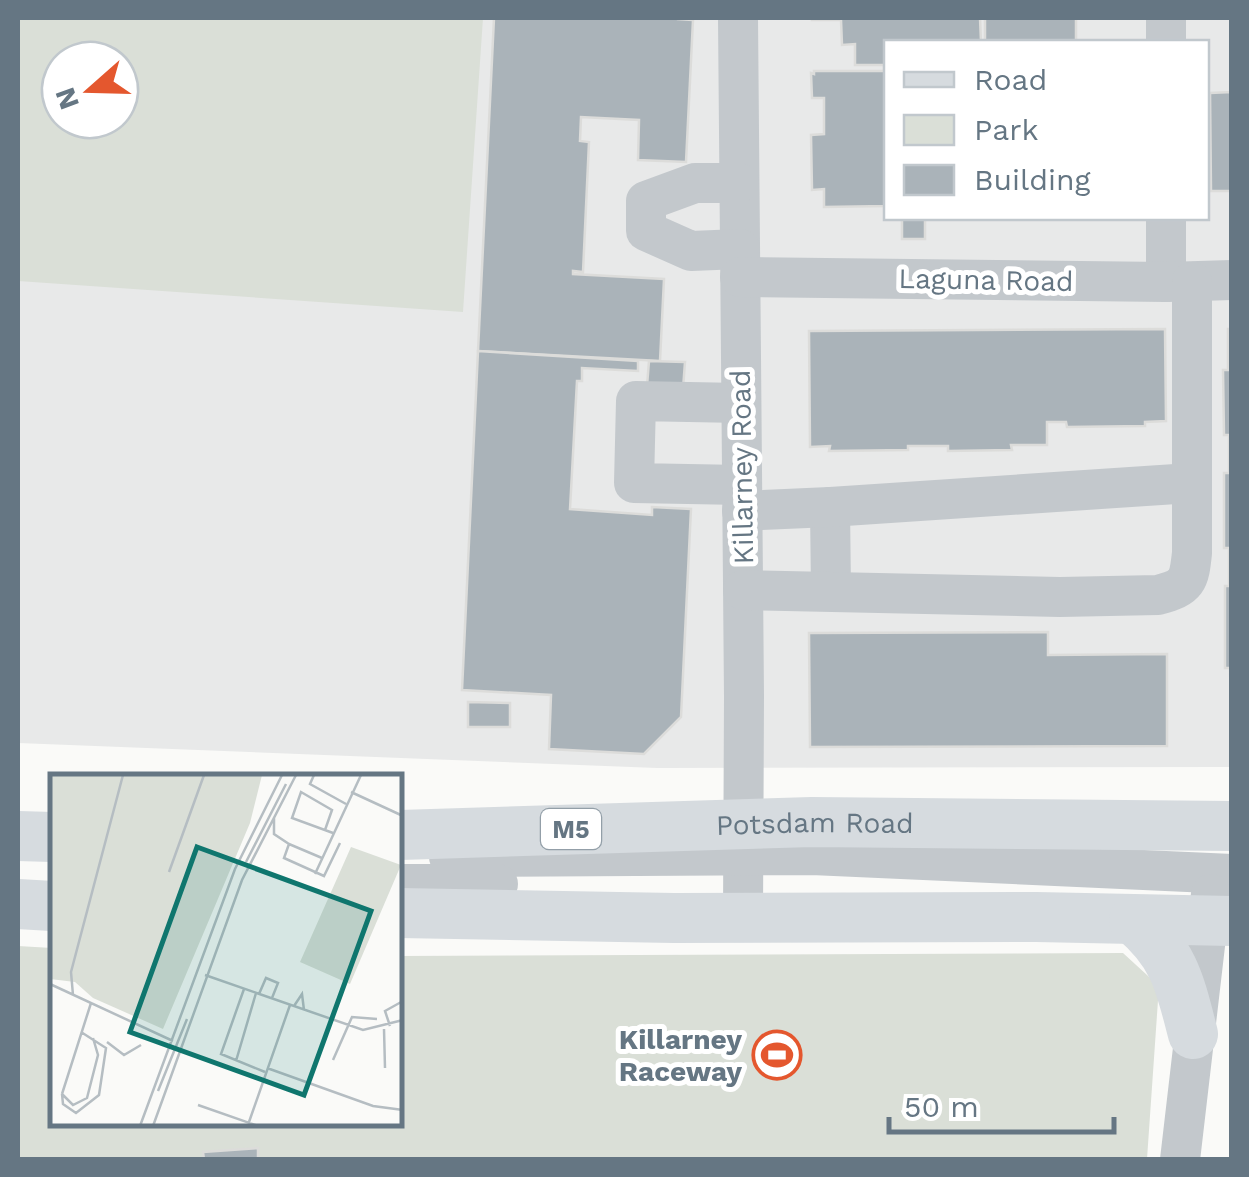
<svg xmlns="http://www.w3.org/2000/svg" width="1249" height="1177" font-family="'Work Sans',sans-serif">
<style>
.built{fill:#e8e9e9;fill-rule:evenodd}
.green{fill:#dadfd7;fill-rule:evenodd}
.building{fill:#aab3b9;stroke:#dcdcda;stroke-width:2.5}
.lines{fill:none;stroke-linecap:round;stroke-linejoin:round}
.minor{stroke:#c3c8cc;stroke-width:40}
.major{stroke:#d6dbdf;stroke-width:50}
.labels{text-anchor:middle;dominant-baseline:central;stroke-width:10;stroke-linejoin:round;paint-order:stroke}
.shield{fill:#fff;stroke:#939fa8;stroke-width:2.5}
.shield-label{font-size:25px;font-weight:bold;fill:#657683}
.street-label{font-size:28px;fill:#657683;stroke:#fff}
.poi-label{font-size:28px;font-weight:bold;fill:#657683;stroke:#fff;text-anchor:end}
.inset-road{fill:none;stroke:#b5bdc2;stroke-width:2.5}
.view{fill:#0f766e;fill-opacity:0.15;stroke:#0f766e;stroke-width:5}
.inset-edge{fill:none;stroke:#657683;stroke-width:5}
</style>
<rect width="100%" height="100%" fill="#fafaf8"/>
<path class="built" d="M18,18H1231V767L657,768L18,743ZM886,42H1206V218H886ZM60,60H120V120H60Z"/>
<g class="green">
<path d="M18,18H483L463,312L18,281ZM60,60H120V120H60Z"/>
<polygon points="18,946 52,948 52,1124 400,1124 400,956 1123,953 1159,986 1147,1159 18,1159"/>
</g>
<g class="building">
<polygon points="494,18 678,18 678,19 693,20 686,162 638,160 639,120 581,117 580,141 589,142 583,272 573,271 573,274 664,279 660,361 478,351"/>
<polygon points="812,18 980,18 981,42 886,42 886,65 855,65 855,44 842,45 841,20 812,20"/>
<rect x="985" y="18" width="91" height="24"/>
<polygon points="814,71 886,71 886,206 824,207 824,189 812,190 811,135 824,134 824,98 812,98 811,73 814,74"/>
<polygon points="1232,92 1232,191 1211,191 1210,93"/>
<rect x="902" y="218" width="23" height="21"/>
<polygon points="1165,329 1166,421 1145,422 1145,426 1067,427 1066,422 1047,422 1047,445 1011,445 1012,450 948,451 948,446 908,446 908,450 829,451 830,446 810,447 809,331"/>
<polygon points="1228,329 1232,329 1232,747 1230,668 1225,668 1225,586 1229,586 1229,548 1224,548 1224,473 1229,473 1229,435 1224,435 1223,370 1228,370"/>
<polygon points="478,351 638,361 638,371 582,368 582,381 577,381 570,509 652,515 652,507 691,509 681,717 644,754 549,749 551,695 462,690"/>
<polygon points="649,361 685,362 683,389 647,386"/>
<polygon points="1048,632 1048,655 1167,654 1167,746 810,747 809,633"/>
<polygon points="468,702 510,703 510,727 468,727"/>
<polygon points="258,1148 258,1160 204,1160 203,1152"/>
</g>
<g class="lines">
<g class="minor">
<polyline points="738,18 744,696 743,917"/>
<polyline points="1166,18 1166,42"/>
<polyline points="739,183 695,183 646,201 646,231 691,251 740,249"/>
<polyline points="1166,218 1166,282"/>
<polyline points="740,277 1166,282 1232,280"/>
<polyline points="741,403 636,401 634,483 742,485"/>
<polyline points="830,507 831,591"/>
<polyline points="742,511 830,507 1191,483"/>
<path d="M743,590L1060,597L1158,595C1188,587 1189,581 1192,553V282"/>
<polyline points="449,857 812,855 1232,874"/>
<polyline points="400,884 498,884"/>
<polyline points="1180,1160 1211,894"/>
</g>
<g class="major">
<path id="s1" d="M400,835L812,822L1232,826"/>
<polyline points="18,836 52,837"/>
<polyline points="18,904 52,906"/>
<polyline points="400,913 674,918 1036,917 1232,921"/>
<path d="M1134,920C1175,955 1180,984 1193,1034"/>
</g>
</g>
<defs>
<g id="stadium-ring" transform="scale(2.5)"><circle r="9.5" fill="#fff" stroke="#e4572e" stroke-width="1.5"/><path d="M0-5a6.5 5 0 1 0 0 10a6.5 5 0 1 0 0-10ZM-3.5-1.8h7v3.6h-7Z" fill="#e4572e"/></g>
</defs>
<g fill-rule="evenodd">
<use href="#stadium-ring" x="777" y="1055"/>
</g>
<g class="labels">
<rect class="shield" x="541" y="809" width="60" height="40" rx="8"/>
<g class="shield-label">
<text x="571" y="829">M5</text>
</g>
<g class="street-label">
<text transform="translate(986 280) rotate(1)">Laguna Road</text>
<text transform="translate(742 467) rotate(-91)">Killarney Road</text>
<text stroke="none"><textPath href="#s1" startOffset="415">Potsdam Road</textPath></text>
</g>
<g class="poi-label">
<text x="742" y="1039">Killarney<tspan x="742" dy="32">Raceway</tspan></text>
</g>
</g>
<g transform="translate(50 774)">
<rect width="352" height="352" fill="#fafaf8"/>
<path d="M0,1H212L200,49L113,255L43,224L25,208L0,205ZM301,73L351,91L300,210L250,188Z" fill="#dadfd7"/>
<path class="inset-road" d="M264,1L260,10L296,30M301,18L353,42M224,44V60L239,70M275,56L282,36L251,18L242,44L283,59M272,84L239,70L234,84L274,102L290,69M196,88L236,10M119,98L154,1M265,100L311,1M155,201L313,256L353,246M0,210L123,267M194,215L171,280L215,298M209,220L216,204L228,209L222,224M23,221L21,198L73,1M244,232L252,220L254,236M340,252L335,237L353,227M334,255L335,294M57,268L74,281L91,271M283,286L302,243L327,245M186,287L206,219M217,294L323,332L353,336M108,317L137,245M12,320L13,330L26,339L49,321L56,274L31,258M12,320L23,331L37,324L48,281L43,264M12,320L41,229M148,331L208,352M199,348L240,231M90,352L185,95L232,1M103,352L192,106L246,1"/>
<path class="view" d="M147,73L321,137L254,321L80,258Z"/>
<rect width="352" height="352" class="inset-edge"/>
</g>
<rect width="1249" height="1177" fill="none" stroke="#657683" stroke-width="40"/>
<rect x="884" y="40" width="325" height="180" fill="#ffffff" stroke="#c1c8cd" stroke-width="2.5"/>
<rect x="904" y="72" width="50" height="15" fill="#d6dbdf" stroke="#c1c8cd" stroke-width="2.5"/>
<text x="974" y="90" font-size="30" fill="#657683">Road</text>
<rect x="904" y="115" width="50" height="30" fill="#dadfd7" stroke="#c1c8cd" stroke-width="2.5"/>
<text x="974" y="140" font-size="30" fill="#657683">Park</text>
<rect x="904" y="165" width="50" height="30" fill="#aab3b9" stroke="#c1c8cd" stroke-width="2.5"/>
<text x="974" y="190" font-size="30" fill="#657683">Building</text>
<g transform="translate(90 90) rotate(250)"><circle r="48" fill="#ffffff" stroke="#c1c8cd" stroke-width="2.5"/>
<path d="M0-8L18 38L0 25L-18 38Z" fill="#e4572e"/>
<text y="-15" font-size="28" font-weight="bold" text-anchor="middle" fill="#657683">N</text>
</g>
<path d="M889 1117v15h225v-15" fill="none" stroke="#657683" stroke-width="5"/>
<text x="904" y="1117" font-size="30" fill="#657683" stroke="#ffffff" stroke-width="8" paint-order="stroke">50 m</text>
</svg>
